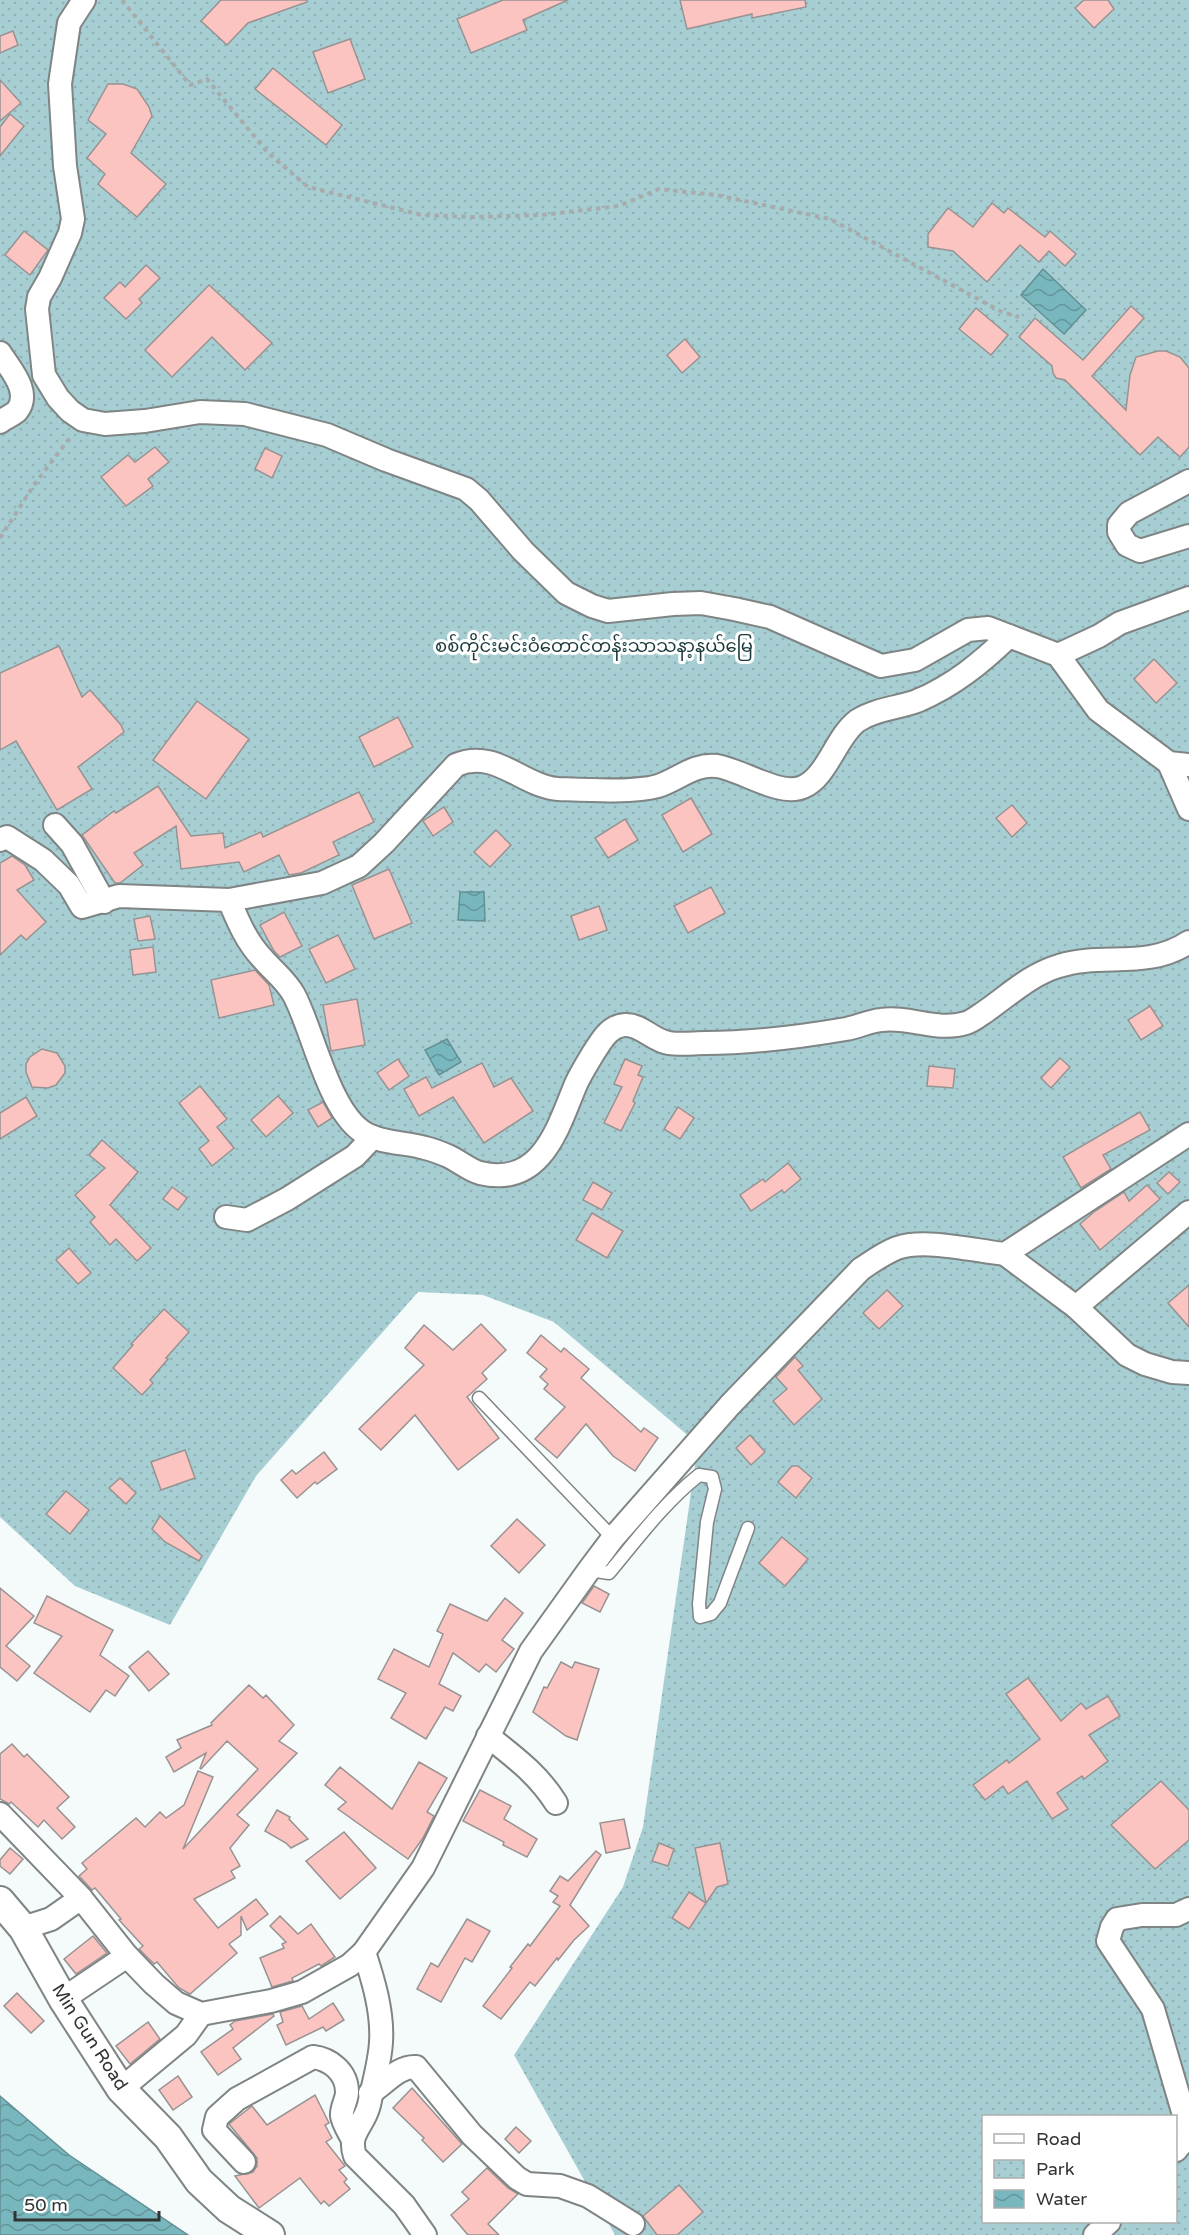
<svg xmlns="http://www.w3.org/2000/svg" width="1189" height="2235" font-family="'Varela Round','Noto Sans Myanmar',sans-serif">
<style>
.park{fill:url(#park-dots);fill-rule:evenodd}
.water{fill:url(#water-waves);stroke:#639094;stroke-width:1.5}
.building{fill:#fcc4c1;stroke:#979392;stroke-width:1.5}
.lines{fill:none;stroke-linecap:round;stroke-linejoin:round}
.service-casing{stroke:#7f8484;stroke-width:15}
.minor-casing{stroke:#7f8484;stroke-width:26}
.tertiary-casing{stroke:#7f8484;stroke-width:32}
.path{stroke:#a7abab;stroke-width:4;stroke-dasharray:4.5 4.5;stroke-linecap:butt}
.service{stroke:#fff;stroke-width:12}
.minor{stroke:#fff;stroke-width:22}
.tertiary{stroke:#fff;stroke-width:28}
.labels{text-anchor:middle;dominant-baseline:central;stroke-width:6;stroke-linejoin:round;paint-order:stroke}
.park-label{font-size:18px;fill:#19393c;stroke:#fff}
.street-label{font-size:18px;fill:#323434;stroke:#fff}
</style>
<defs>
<pattern id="park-dots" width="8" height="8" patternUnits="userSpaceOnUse" patternTransform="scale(1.5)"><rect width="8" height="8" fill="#a7cfd3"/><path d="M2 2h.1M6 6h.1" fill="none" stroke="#90b2b6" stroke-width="1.8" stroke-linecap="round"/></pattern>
<pattern id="water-waves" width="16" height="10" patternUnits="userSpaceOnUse" patternTransform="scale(1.5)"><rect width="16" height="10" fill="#78b7bd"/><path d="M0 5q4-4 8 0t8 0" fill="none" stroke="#63969a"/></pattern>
</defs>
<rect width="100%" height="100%" fill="#f5fafa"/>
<path class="park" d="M0,0H1189V2235H615L514,2055L623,1887L643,1827L698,1444L554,1322L483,1295L418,1292L256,1476L170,1625L75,1586L0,1517ZM984,2116H1176V2222H984Z"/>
<g class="water">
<polygon points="1043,269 1086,310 1064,334 1021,295"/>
<polygon points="460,892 484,892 485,921 458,920"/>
<polygon points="447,1039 461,1062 439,1075 425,1050"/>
<polygon points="0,2096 69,2155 188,2235 0,2235"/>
</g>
<g class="building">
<polygon points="221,0 307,0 307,2 248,23 227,45 201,21"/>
<polygon points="503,0 568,0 523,20 527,30 471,53 457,19"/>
<polygon points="680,0 805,0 806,7 752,18 752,14 687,29"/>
<polygon points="1084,0 1108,0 1114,9 1094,28 1075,8"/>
<polygon points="13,31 18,45 0,53 0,36"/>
<polygon points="350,39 365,79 328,93 313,52"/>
<polygon points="273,68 342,125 326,145 255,89"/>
<polygon points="0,80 21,103 0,121"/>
<polygon points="108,84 123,84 137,89 149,107 152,116 131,153 166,184 137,217 98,184 105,174 87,158 106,134 88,120"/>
<polygon points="10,114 24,126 0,156 0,127"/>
<polygon points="992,203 1004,213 1008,208 1045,237 1050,231 1076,254 1065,266 1049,251 1039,262 1020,245 987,282 953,251 928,247 928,234 948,208 973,227"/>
<polygon points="24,231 48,250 30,275 5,255"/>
<polygon points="146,265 160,278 139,299 142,303 126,319 104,298 120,282 125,287"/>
<polygon points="209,285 272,343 245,370 212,337 172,377 145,350"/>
<polygon points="1131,306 1144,318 1092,376 1126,410 1130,375 1136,357 1158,351 1166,351 1180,357 1189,368 1189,447 1180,457 1158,437 1140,455 1065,380 1056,378 1053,373 1052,366 1019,337 1035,318 1083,360"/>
<polygon points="976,308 1008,335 991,355 959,329"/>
<polygon points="685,339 700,357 682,373 667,355"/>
<polygon points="155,447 169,462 148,479 153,486 126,506 101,477 128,455 135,462"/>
<polygon points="265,448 282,456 272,478 255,469"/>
<polygon points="59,646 82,697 90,690 121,725 124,732 78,767 92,789 57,810 16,741 0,750 0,673"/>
<polygon points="1154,659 1177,683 1156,703 1134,679"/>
<polygon points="197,701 249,739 206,799 153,760"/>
<polygon points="398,717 413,747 374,767 359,737"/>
<polygon points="158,786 191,836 223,833 225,848 261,832 263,837 359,792 374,822 333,842 339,855 301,873 289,875 279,855 244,872 239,862 181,869 176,826 134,853 143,865 120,883 115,883 82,835 114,811 116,813"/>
<polygon points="691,798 712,834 683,852 662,815"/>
<polygon points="1012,805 1027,823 1012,837 996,818"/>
<polygon points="444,807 453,822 433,836 423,821"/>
<polygon points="625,819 638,840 608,858 595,838"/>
<polygon points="496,830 511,845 490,867 474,852"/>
<polygon points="12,856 25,865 34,880 17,890 46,922 26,940 21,935 0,955 0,863"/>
<polygon points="389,869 412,923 374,939 352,885"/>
<polygon points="711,887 725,913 688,933 674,906"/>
<polygon points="599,906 607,930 579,940 571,916"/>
<polygon points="284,912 302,946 280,957 274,951 260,925"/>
<polygon points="150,916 155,939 138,941 134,919"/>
<polygon points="338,935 355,969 326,983 309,949"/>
<polygon points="153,947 156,972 133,975 130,950"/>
<polygon points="255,970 269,985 274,1005 219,1018 211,980"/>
<polygon points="357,999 365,1045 331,1051 323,1005"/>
<polygon points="1150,1006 1163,1026 1141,1040 1128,1020"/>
<polygon points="42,1049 57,1053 65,1066 65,1073 56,1085 48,1088 32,1087 26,1072 26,1064 30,1057"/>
<polygon points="1060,1058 1070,1067 1051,1088 1041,1078"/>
<polygon points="398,1059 409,1076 389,1090 377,1073"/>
<polygon points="625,1059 642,1066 638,1075 643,1077 633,1101 635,1103 621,1131 604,1123 622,1087 614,1084"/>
<polygon points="482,1063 494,1087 511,1078 533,1111 484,1143 453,1097 419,1116 404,1089 426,1077 432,1088"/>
<polygon points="929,1066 955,1069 953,1088 927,1086"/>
<polygon points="200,1086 227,1119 217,1127 234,1148 212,1166 199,1149 209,1141 179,1103"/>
<polygon points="278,1096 293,1113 266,1137 251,1120"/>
<polygon points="26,1097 37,1116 0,1139 0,1113"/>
<polygon points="323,1102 332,1118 318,1127 308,1110"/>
<polygon points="678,1107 694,1118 680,1139 664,1129"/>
<polygon points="1140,1112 1150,1130 1103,1155 1111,1169 1081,1188 1063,1157"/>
<polygon points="102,1140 138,1172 110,1205 151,1248 137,1261 116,1239 110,1245 90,1222 95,1217 75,1195 105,1168 89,1155"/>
<polygon points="788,1163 801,1179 784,1193 782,1190 751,1211 740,1195 763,1179 765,1182"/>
<polygon points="1169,1172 1180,1182 1168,1194 1157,1183"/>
<polygon points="593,1182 612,1193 602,1210 583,1200"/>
<polygon points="1147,1185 1160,1199 1100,1250 1080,1224 1094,1212 1124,1192 1129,1201"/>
<polygon points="172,1187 187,1198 178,1210 163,1199"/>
<polygon points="592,1213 623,1231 607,1258 576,1240"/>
<polygon points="69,1248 91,1273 78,1284 56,1260"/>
<polygon points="1189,1285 1189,1327 1168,1303"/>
<polygon points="887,1290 903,1306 879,1329 863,1313"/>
<polygon points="164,1309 189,1332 166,1358 168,1359 150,1380 153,1383 142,1395 113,1368 133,1345 131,1344"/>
<polygon points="481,1324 506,1350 482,1373 487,1379 467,1397 499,1438 458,1470 415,1415 381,1450 359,1429 424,1365 405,1348 424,1325 453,1350"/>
<polygon points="541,1335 561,1352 564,1348 589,1369 581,1378 641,1432 644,1428 658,1438 635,1471 613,1456 586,1424 557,1458 535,1439 565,1407 544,1389 548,1384 540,1377 547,1369 527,1353"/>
<polygon points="795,1357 803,1366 798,1370 822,1399 794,1425 773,1401 787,1389 776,1377"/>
<polygon points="750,1435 765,1452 751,1465 736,1448"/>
<polygon points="185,1450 195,1478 161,1490 151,1462"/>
<polygon points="324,1452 337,1469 317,1484 315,1482 297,1498 281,1480 292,1470 296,1474"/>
<polygon points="792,1466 798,1466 812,1478 796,1498 778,1482"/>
<polygon points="120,1478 136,1493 126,1504 109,1488"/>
<polygon points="66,1491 89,1510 70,1534 46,1514"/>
<polygon points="160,1516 202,1556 199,1561 165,1542 152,1529"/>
<polygon points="517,1519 545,1545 519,1573 491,1546"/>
<polygon points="782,1537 808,1559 785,1586 759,1563"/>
<polygon points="594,1586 609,1594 600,1612 582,1603"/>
<polygon points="0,1588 34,1616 6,1646 30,1666 17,1681 0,1667"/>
<polygon points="47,1596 113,1630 100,1655 129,1676 115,1696 106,1690 90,1712 34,1673 62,1636 34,1623"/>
<polygon points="505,1598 523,1613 502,1640 514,1649 496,1672 486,1664 479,1672 453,1653 439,1684 461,1696 453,1711 445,1707 426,1739 391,1718 406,1693 378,1679 394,1649 429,1667 443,1634 437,1631 450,1604 487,1621"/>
<polygon points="148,1651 169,1674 149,1691 129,1667"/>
<polygon points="561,1662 572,1668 575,1662 599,1669 577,1740 566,1736 533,1712 544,1687 547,1688"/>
<polygon points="1028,1678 1061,1721 1081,1703 1086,1709 1108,1696 1120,1716 1089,1735 1108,1761 1084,1779 1082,1776 1057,1793 1068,1809 1052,1819 1027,1781 1008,1794 1003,1786 985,1800 973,1785 1007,1760 1009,1763 1040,1739 1006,1694"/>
<polygon points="249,1685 263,1698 266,1695 294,1725 279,1741 297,1753 237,1815 249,1825 230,1848 240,1866 231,1871 235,1878 194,1899 218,1928 256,1899 268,1914 247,1930 241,1916 241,1935 229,1944 237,1953 190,1994 179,1988 157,1962 154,1964 139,1949 143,1946 119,1920 121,1919 95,1888 92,1890 79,1876 87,1869 82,1863 136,1818 145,1827 160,1812 166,1818 184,1805 198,1771 213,1777 183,1849 258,1769 227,1741 201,1769 200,1768 206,1753 174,1772 166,1757 181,1748 177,1740 212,1725 211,1723"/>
<polygon points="12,1744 24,1757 27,1754 69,1797 57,1808 75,1827 62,1839 44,1820 38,1827 11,1802 9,1804 0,1799 0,1754"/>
<polygon points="419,1762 447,1778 427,1812 434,1816 423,1838 408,1859 338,1809 346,1802 325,1785 340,1767 392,1809"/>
<polygon points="1161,1781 1189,1810 1189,1840 1155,1869 1111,1825"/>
<polygon points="480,1790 511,1806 504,1819 537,1839 527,1857 503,1845 504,1842 463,1821"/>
<polygon points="277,1810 290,1817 289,1819 308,1839 291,1848 286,1843 265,1831"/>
<polygon points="624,1819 630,1848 606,1853 600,1823"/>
<polygon points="344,1832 376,1868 340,1899 306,1861"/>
<polygon points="659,1843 674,1849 668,1866 652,1861"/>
<polygon points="720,1843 728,1884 717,1887 706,1903 695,1848"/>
<polygon points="10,1848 23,1859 10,1874 0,1866 0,1860"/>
<polygon points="596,1851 601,1855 570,1905 589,1926 574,1940 558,1960 557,1958 535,1986 530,1982 501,2019 483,2006 512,1968 510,1967 528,1944 530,1946 560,1906 553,1902 558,1896 550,1891 560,1876 568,1881"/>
<polygon points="689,1892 706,1903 689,1929 672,1918"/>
<polygon points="280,1916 298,1934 311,1924 335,1957 321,1966 319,1964 292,1978 293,1981 272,1987 260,1958 284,1948 282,1944 286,1942 270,1926"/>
<polygon points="467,1919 490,1931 472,1962 465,1958 441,2002 417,1989 431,1963 438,1967"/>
<polygon points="93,1936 107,1953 76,1974 64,1959"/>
<polygon points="17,1993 44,2021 31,2033 4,2006"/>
<polygon points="333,2003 344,2020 326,2031 323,2027 286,2045 277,2025 283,2022 280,2012 302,2006 309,2019"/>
<polygon points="273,2014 274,2016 233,2048 241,2059 218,2075 201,2052 233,2029 230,2025 235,2021"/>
<polygon points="148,2022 160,2039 130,2064 116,2046"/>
<polygon points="178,2076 192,2097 173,2110 159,2090"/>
<polygon points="412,2088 462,2144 443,2162 422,2140 424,2138 393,2108"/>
<polygon points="315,2095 329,2123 325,2125 332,2138 326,2142 345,2166 339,2170 347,2179 344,2182 350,2189 329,2206 324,2201 321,2204 300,2178 259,2208 235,2176 253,2172 257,2166 257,2158 229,2124 252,2106 267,2125"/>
<polygon points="516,2127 531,2141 519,2153 505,2139"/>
<polygon points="487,2168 508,2188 518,2194 488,2224 499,2235 468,2235 451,2215 469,2199 462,2192"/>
<polygon points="679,2185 703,2212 677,2235 657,2235 643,2216"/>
</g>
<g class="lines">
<g class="service-casing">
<g id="service">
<polyline points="479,1398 613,1538"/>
<path d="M589,1570L609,1573C638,1538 664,1503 699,1475L712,1477L715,1489L707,1522L699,1604L700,1617L711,1614L720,1603L748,1528"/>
</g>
</g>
<g class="minor-casing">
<g id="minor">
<polyline points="84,0 69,23 60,84 65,166 73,219 70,233 50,278 39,297 37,309 44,375 58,398 70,411 83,420 105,424 145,421 200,412 245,414 327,435 386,460 466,489 479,500 523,551 566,593 592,606 608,611 673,604 701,603 734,609 770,617 881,666 915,660 968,630 988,628 1058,655 1098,710 1169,763 1189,765"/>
<path d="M0,353C10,369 32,392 17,411C13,415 5,418 0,422"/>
<polyline points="1189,481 1129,513 1119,525 1119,532 1127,545 1140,551 1189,536"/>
<polyline points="1058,655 1099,636 1120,623 1189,598"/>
<polyline points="1169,763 1189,809"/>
<polyline points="55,825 72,844 104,902"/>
<path d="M0,840L7,837L43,860L69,885L82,907L119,896L229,900L322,883L359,866L384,843L456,765C495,748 522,786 558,789C584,790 634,793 658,786C677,780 695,763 717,766C742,770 780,797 803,787C827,777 836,737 857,721C875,709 898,708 917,701C953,686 981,663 1009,636"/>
<path d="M229,900C238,921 246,941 262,958C272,970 286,980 294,995C313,1030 329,1114 366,1134C384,1144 406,1142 425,1148C433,1150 441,1153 448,1156C459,1161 469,1170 480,1173C542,1188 558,1127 576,1084C581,1073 588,1062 594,1052C602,1040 609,1026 625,1025C641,1024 653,1041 669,1043C681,1045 694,1043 706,1043C753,1043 799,1037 846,1029C858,1027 869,1021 881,1020C911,1016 936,1032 966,1023C973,1021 980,1015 986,1011C1009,995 1031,974 1059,966C1103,952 1147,970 1189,942"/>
<polyline points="226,1217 247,1220 287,1199 355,1156 373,1137"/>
<polyline points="1005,1254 1076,1307 1127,1355 1145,1364 1172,1372 1189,1373"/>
<polyline points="1076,1307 1189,1212"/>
<path d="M488,1736C514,1757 538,1774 556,1803"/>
<polyline points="0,1814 81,1898"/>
<polyline points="1189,1909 1176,1915 1142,1915 1117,1919 1112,1927 1108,1941 1153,2009 1189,2132"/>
<path d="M23,1928L51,1919L81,1898L127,1956L154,1984L176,2003L201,2014L271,2001L302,1992L350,1965L364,1952L423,1868L531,1651L589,1570L613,1538L730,1405L861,1269C873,1261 884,1253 897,1248C925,1238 975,1251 1005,1254L1189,1134"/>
<path d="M364,1952C373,1979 383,2012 381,2042C380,2062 373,2085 369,2105C364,2126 347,2133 355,2156L404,2205L425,2235"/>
<polyline points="63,1999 127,1956"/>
<polyline points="121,2089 186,2035 201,2014"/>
<path d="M370,2093C386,2083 398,2066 416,2067L472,2135L517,2178L527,2184L560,2186L588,2196L633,2224"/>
<polyline points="1176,2150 1189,2134"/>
<path d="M244,2162L214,2130L217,2117L237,2099L313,2057C330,2059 347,2072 347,2092C347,2100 341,2108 342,2116C343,2123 349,2132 352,2138"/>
<polyline points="1095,2235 1109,2222"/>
</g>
</g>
<g class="tertiary-casing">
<polyline id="tertiary" points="0,1901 23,1928 63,1999 121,2089 168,2137 199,2181 229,2209 270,2235"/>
</g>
<g class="path">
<polyline points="122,0 190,85 207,79 268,153 308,187 422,215 472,217 542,215 619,206 659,189 716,195 830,219 1002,312 1019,317"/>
<polyline points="0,538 34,485 72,435"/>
</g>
<use href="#service" class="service"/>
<use href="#minor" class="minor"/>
<use href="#tertiary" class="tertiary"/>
</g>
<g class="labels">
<g class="park-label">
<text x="594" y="646">စစ်ကိုင်းမင်းဝံတောင်တန်းသာသနာ့နယ်မြေ</text>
</g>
<g class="street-label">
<text transform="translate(90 2037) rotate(57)">Min Gun Road</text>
</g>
</g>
<rect x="982" y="2115" width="195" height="108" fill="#ffffff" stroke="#adaeae" stroke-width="1.5"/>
<rect x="994" y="2134" width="30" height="9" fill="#ffffff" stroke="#adaeae" stroke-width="1.5"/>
<text x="1036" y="2145" font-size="18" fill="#323434">Road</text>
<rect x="994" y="2160" width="30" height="18" fill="url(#park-dots)" stroke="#adaeae" stroke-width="1.5"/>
<text x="1036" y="2175" font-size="18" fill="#323434">Park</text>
<rect x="994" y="2190" width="30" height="18" fill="url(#water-waves)" stroke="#adaeae" stroke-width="1.5"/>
<text x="1036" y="2205" font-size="18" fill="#323434">Water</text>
<path d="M15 2211v9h144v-9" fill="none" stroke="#323434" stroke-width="3"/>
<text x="24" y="2211" font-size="18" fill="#323434" stroke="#ffffff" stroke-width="4.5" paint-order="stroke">50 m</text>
</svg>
